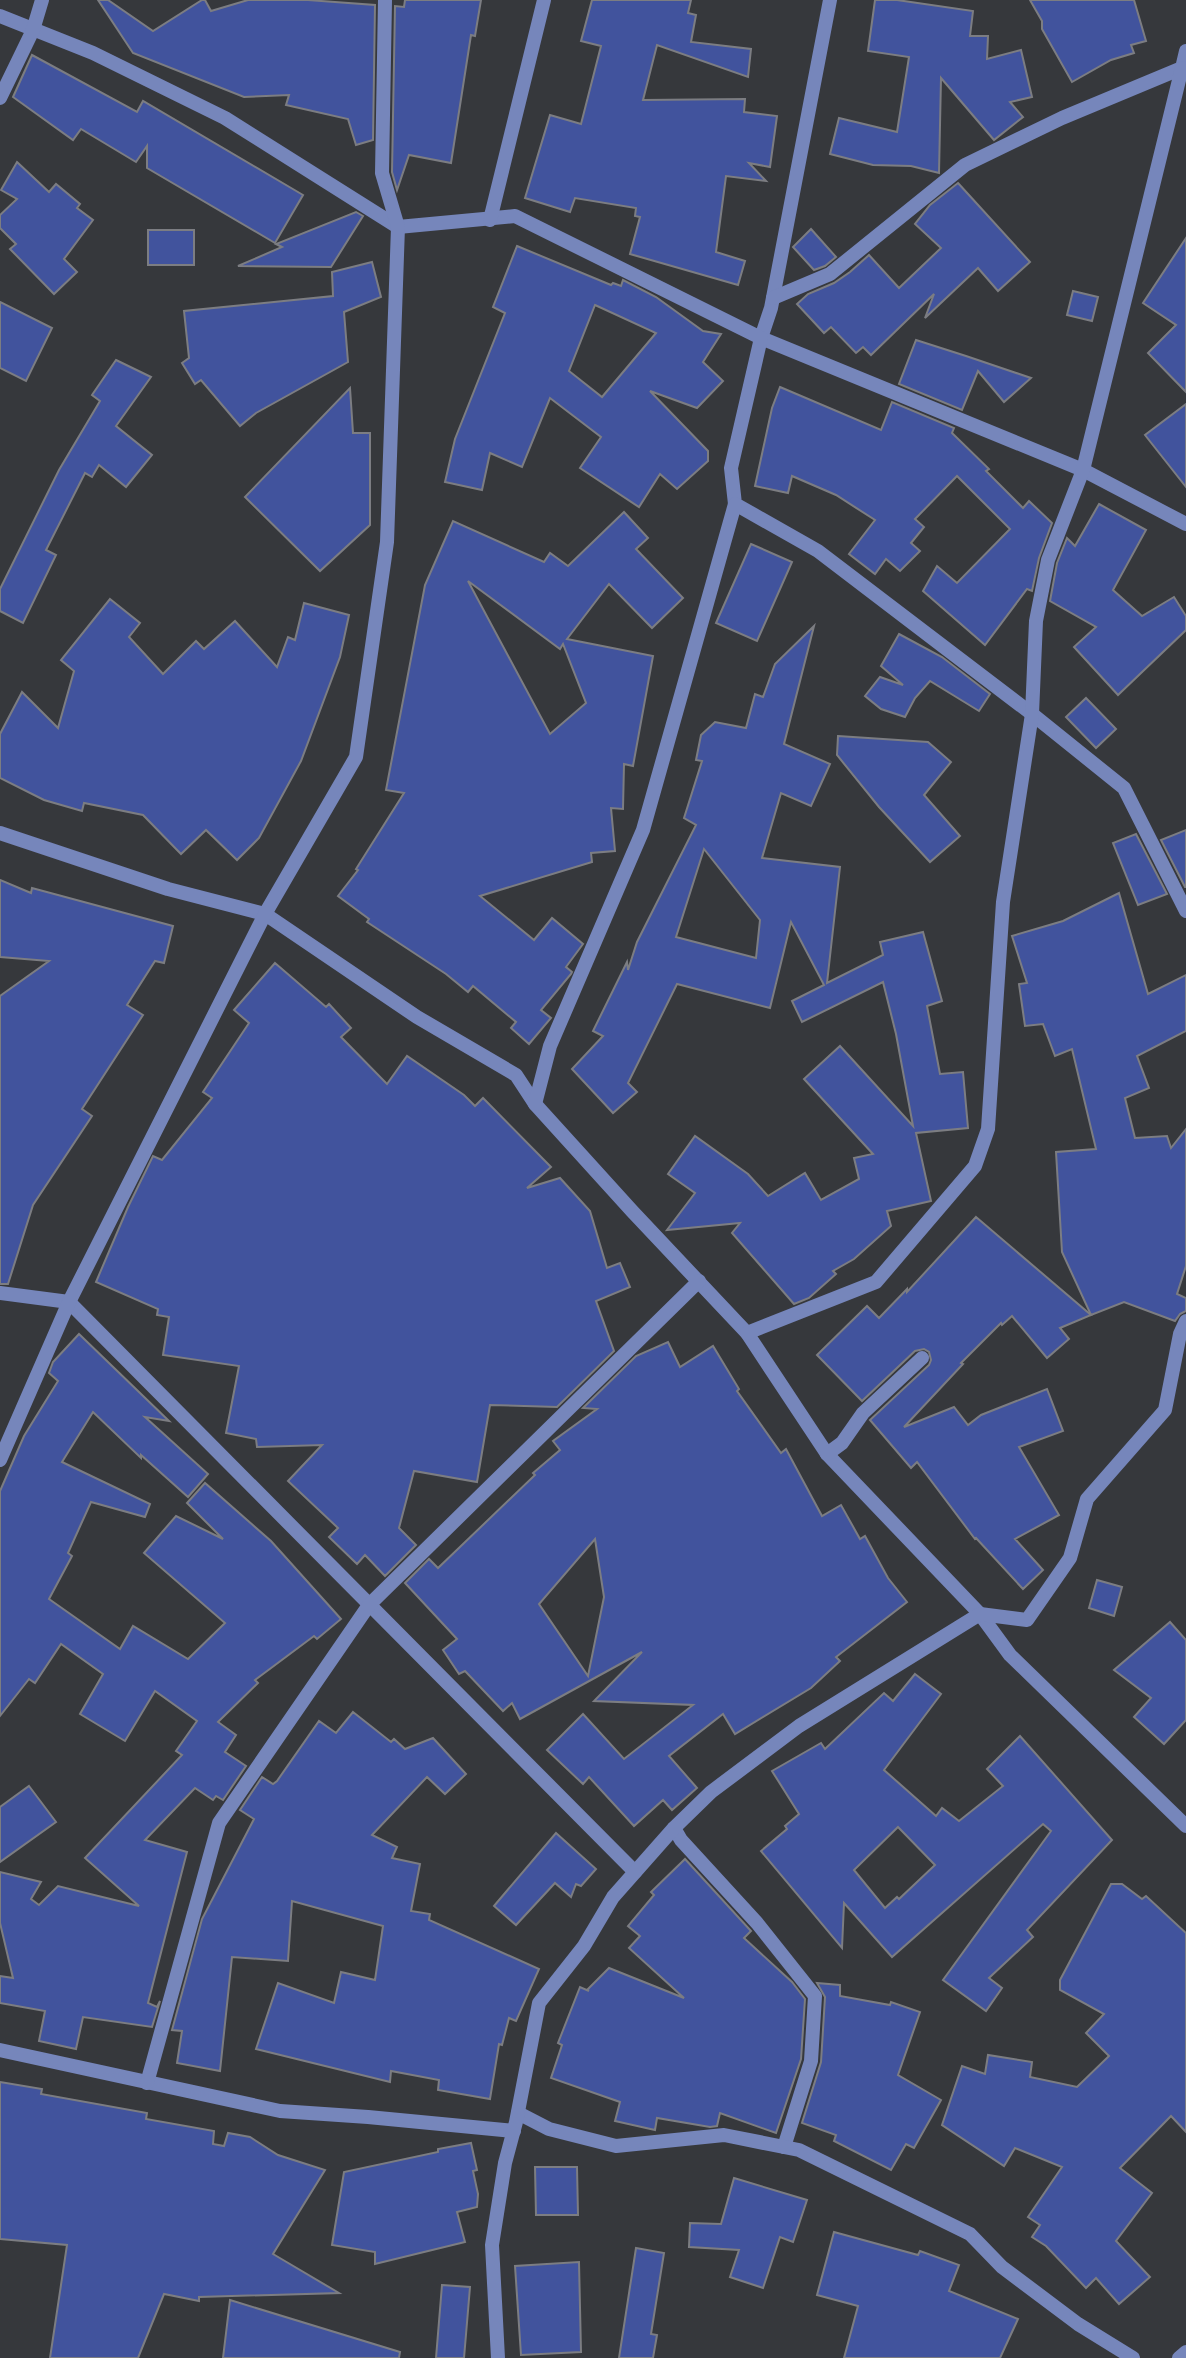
<svg xmlns="http://www.w3.org/2000/svg" width="1186" height="2358" font-family="Rubik,sans-serif">
<style>
.building{fill:#41539d;stroke:#7c7d82;stroke-width:2;fill-rule:evenodd}
.lines{fill:none;stroke-linecap:round;stroke-linejoin:round}
.minor{stroke:#7686bb;stroke-width:14}
</style>
<rect width="100%" height="100%" fill="#36383c"/>
<g class="building">
<polygon points="98,0 108,0 153,31 202,0 205,0 211,11 248,0 308,0 375,5 373,140 356,145 348,119 286,105 289,95 244,97 133,53"/>
<polygon points="405,0 481,0 475,36 471,35 451,163 409,155 397,190 392,172 395,6 404,7"/>
<polygon points="592,0 691,0 688,13 696,15 691,42 751,49 748,77 657,45 643,100 745,99 744,112 777,116 770,167 749,163 766,181 726,176 716,252 745,261 738,285 630,254 640,217 635,216 636,208 575,198 570,212 525,198 550,115 581,124 601,46 581,41"/>
<polygon points="875,0 897,0 973,11 970,36 988,36 987,59 1021,50 1032,97 1010,102 1023,117 994,140 941,78 939,173 911,166 873,165 830,154 839,118 897,132 909,57 868,51"/>
<polygon points="1030,0 1134,0 1146,41 1131,45 1134,53 1111,60 1072,82 1042,29 1042,21"/>
<polygon points="32,55 137,112 143,101 303,195 275,243 147,168 147,146 136,162 81,129 73,140 13,97"/>
<polygon points="17,162 49,192 56,184 80,204 77,208 93,220 64,259 77,272 54,294 10,249 16,244 0,228 0,215 17,199 1,190"/>
<polygon points="958,183 1030,262 998,291 978,268 925,318 934,294 871,355 863,347 856,353 831,327 824,333 797,304 808,294 834,283 850,272 869,255 899,288 941,248 915,224 930,205"/>
<polygon points="356,212 363,216 331,267 238,266 282,247 276,244"/>
<polygon points="811,229 836,257 825,266 814,270 793,247"/>
<rect x="148" y="230" width="46" height="35"/>
<polygon points="1186,238 1186,392 1148,353 1176,325 1143,303"/>
<path d="M517,246L611,285L613,283L621,286L623,280L656,297L703,331L721,334L703,362L723,381L697,408L650,391L708,451V461L677,489L660,474L639,507L580,468L601,437L550,398L522,467L490,453L482,490L445,482L455,439L505,313L493,307ZM595,305L656,333L602,397L569,371Z"/>
<polygon points="372,262 381,297 344,312 348,362 256,413 240,426 201,380 195,384 182,363 189,358 184,311 333,296 332,272"/>
<polygon points="1073,291 1098,297 1092,321 1067,315"/>
<polygon points="0,302 52,328 26,381 0,368"/>
<polygon points="916,340 966,356 1031,378 1004,402 978,371 962,410 899,384"/>
<polygon points="116,360 151,377 116,426 152,455 126,487 99,465 92,477 85,473 46,550 56,555 23,623 0,611 0,589 59,470 100,401 92,395"/>
<polygon points="780,387 881,430 892,402 954,428 952,433 989,469 986,471 1023,508 1029,501 1052,523 1039,558 1032,591 1027,589 985,645 923,591 937,566 957,583 1010,529 957,476 915,519 924,527 911,543 920,551 900,571 886,559 875,574 849,554 875,520 836,495 792,476 788,493 755,486 772,408"/>
<polygon points="350,388 353,433 370,433 370,525 320,571 245,497"/>
<polygon points="1186,404 1186,487 1145,435"/>
<polygon points="1099,504 1146,530 1113,590 1142,616 1174,597 1186,616 1186,630 1118,695 1074,647 1096,627 1050,601 1057,563 1067,538 1075,546"/>
<path d="M624,512L648,538L636,549L683,598L652,628L609,584L567,639L653,656L633,766L624,764L623,809L611,808L615,851L591,853L592,862L480,896L534,940L552,918L583,944L566,967L572,972L571,974L541,1010L551,1018L529,1044L511,1028L516,1022L473,986L468,992L446,974L367,922L369,919L338,896L358,870L356,869L404,793L386,790L425,585L453,521L544,562L550,553L568,566ZM468,581L560,649L563,644L586,703L550,734Z"/>
<polygon points="751,544 792,562 757,641 716,623"/>
<polygon points="110,599 140,623 129,637 163,674 196,641 204,649 235,621 277,667 288,637 295,640 304,603 349,615 340,657 301,761 259,838 237,860 206,830 181,854 143,815 84,803 82,811 44,800 0,778 0,734 22,692 58,728 74,671 61,660"/>
<path d="M814,626L784,744L830,764L811,806L781,793L762,858L840,867L827,983L883,955L880,942L923,932L942,1001L927,1006L940,1074L963,1072L968,1128L916,1133L931,1201L887,1211L891,1226L854,1259L833,1271L836,1274L809,1298L794,1304L732,1233L740,1223L667,1230L695,1193L668,1174L695,1136L748,1174L768,1196L805,1173L821,1200L859,1179L854,1158L873,1154L804,1079L840,1046L913,1126L896,1034L883,982L802,1022L792,1001L824,985L791,922L770,1008L677,984L628,1083L637,1092L613,1113L572,1069L603,1036L593,1031L627,962L628,970L637,942L696,825L684,818L702,761L696,760L701,735L715,722L746,728L755,694L763,697L775,664ZM704,849L760,920L756,958L676,937Z"/>
<polygon points="899,634 942,657 990,694 979,711 930,681 915,698 905,717 881,709 865,696 880,677 903,685 881,666"/>
<polygon points="1086,698 1116,729 1096,748 1066,717"/>
<polygon points="838,736 928,742 951,762 924,795 960,836 930,862 879,807 837,755"/>
<polygon points="1186,830 1186,887 1185,887 1161,840"/>
<polygon points="1136,834 1167,894 1138,905 1113,843"/>
<polygon points="0,880 31,893 32,888 173,926 164,963 155,961 127,1005 143,1015 82,1109 92,1116 33,1205 8,1284 0,1284 0,996 49,961 0,957"/>
<polygon points="1119,893 1148,994 1186,975 1186,1031 1137,1056 1149,1088 1125,1098 1135,1138 1167,1136 1171,1148 1186,1129 1186,1266 1177,1294 1186,1298 1186,1311 1180,1314 1175,1321 1124,1302 1091,1315 1062,1252 1056,1152 1096,1149 1072,1049 1055,1056 1043,1024 1025,1026 1019,984 1027,983 1012,936 1063,921"/>
<polygon points="275,963 326,1007 329,1004 351,1028 341,1037 387,1084 407,1056 464,1095 475,1106 483,1098 551,1167 527,1188 560,1178 590,1211 607,1268 620,1263 630,1287 596,1301 614,1351 557,1407 490,1405 477,1482 414,1471 399,1528 416,1545 385,1576 365,1555 357,1564 329,1537 338,1528 288,1481 322,1445 257,1447 256,1439 226,1433 239,1366 163,1355 169,1317 157,1315 158,1309 96,1282 128,1207 153,1156 162,1160 212,1098 203,1092 249,1023 234,1010"/>
<polygon points="976,1217 1091,1315 1060,1328 1069,1339 1047,1358 1012,1316 1002,1325 1001,1323 961,1363 963,1364 904,1427 954,1407 968,1425 981,1415 1047,1389 1063,1431 1019,1447 1059,1515 1015,1539 1043,1570 1023,1589 976,1538 975,1539 917,1462 911,1468 870,1420 929,1365 931,1360 929,1352 924,1349 915,1351 862,1401 817,1355 867,1306 879,1318 907,1289 907,1292"/>
<polygon points="79,1334 169,1421 145,1417 208,1474 188,1497 141,1455 141,1458 93,1412 62,1462 150,1504 145,1517 91,1502 68,1553 72,1556 49,1599 120,1649 133,1626 188,1659 225,1623 144,1553 176,1516 223,1539 187,1503 205,1483 271,1541 341,1619 317,1639 314,1636 255,1680 258,1683 218,1722 236,1735 225,1752 246,1766 223,1800 216,1796 213,1800 195,1788 145,1840 187,1852 148,2003 157,2007 160,2001 152,2027 83,2017 76,2049 39,2041 45,2011 0,2003 0,1976 13,1978 0,1923 0,1872 41,1882 31,1899 39,1905 58,1886 139,1906 85,1858 182,1755 176,1751 197,1721 155,1691 125,1741 80,1714 103,1674 61,1644 35,1683 29,1679 0,1716 0,1491 24,1436 58,1381 49,1373 53,1362"/>
<path d="M668,1342L680,1367L713,1346L739,1389L737,1391L781,1453L786,1449L822,1516L841,1505L860,1539L865,1536L888,1578L907,1602L836,1657L840,1661L811,1688L735,1734L723,1714L669,1756L697,1788L672,1810L663,1800L634,1826L589,1777L583,1784L547,1750L583,1714L624,1759L693,1705L594,1701L642,1652L520,1719L512,1703L503,1711L465,1671L459,1674L443,1650L457,1639L405,1583L429,1559L438,1568L535,1475L533,1473L560,1450L553,1441L597,1409L583,1408L636,1356ZM595,1539L604,1597L588,1676L539,1604Z"/>
<polygon points="1097,1580 1122,1587 1114,1616 1089,1608"/>
<polygon points="1170,1622 1186,1640 1186,1720 1164,1744 1134,1717 1151,1698 1114,1670"/>
<path d="M915,1674L941,1694L884,1770L936,1816L942,1808L959,1821L1003,1786L987,1769L1020,1736L1112,1840L1027,1930L1033,1937L989,1978L1002,1988L986,2011L943,1980L1051,1831L1043,1824L892,1957L844,1903L842,1948L761,1851L787,1829L785,1826L799,1814L772,1771L821,1743L825,1749L884,1693L893,1701ZM898,1827L935,1865L899,1899L897,1897L885,1908L854,1870Z"/>
<polygon points="353,1712 391,1742 394,1739 405,1749 433,1738 466,1774 445,1794 427,1777 372,1835 397,1847 392,1858 420,1864 411,1911 430,1914 429,1920 539,1969 516,2021 509,2018 502,2045 499,2044 490,2099 438,2090 439,2080 391,2071 390,2082 256,2049 278,1983 334,2003 341,1972 375,1980 383,1926 292,1901 288,1961 232,1957 220,2071 177,2063 182,2031 172,2030 202,1919 254,1819 240,1810 262,1777 273,1784 277,1781 319,1721 336,1733"/>
<polygon points="29,1786 56,1822 0,1862 0,1807"/>
<polygon points="556,1833 596,1869 581,1886 576,1884 571,1897 555,1883 516,1925 494,1906"/>
<polygon points="685,1859 751,1931 744,1938 792,1982 805,1999 801,2059 776,2133 720,2113 717,2126 710,2127 657,2118 655,2130 615,2121 620,2102 551,2078 562,2045 558,2043 580,1987 589,1991 587,1990 609,1968 684,1998 629,1948 640,1936 628,1926 654,1895 651,1892"/>
<polygon points="1111,1884 1122,1884 1142,1899 1146,1896 1186,1933 1186,2132 1171,2116 1120,2168 1152,2193 1116,2241 1150,2277 1119,2304 1096,2278 1086,2288 1046,2246 1032,2237 1040,2225 1028,2217 1062,2167 1015,2148 1004,2166 942,2125 962,2066 985,2074 988,2055 1032,2062 1030,2077 1077,2087 1109,2056 1086,2033 1104,2014 1060,1990 1060,1980"/>
<polygon points="817,1983 840,1985 840,1996 890,2005 891,2002 920,2012 898,2075 941,2100 914,2148 906,2144 891,2170 834,2141 836,2135 802,2123 821,2062 825,1997"/>
<polygon points="0,2082 42,2089 41,2094 147,2113 146,2119 214,2131 213,2144 224,2146 228,2133 250,2137 278,2155 325,2170 273,2254 339,2293 199,2297 199,2301 164,2294 138,2358 50,2358 67,2245 0,2239"/>
<polygon points="471,2143 477,2170 473,2171 478,2194 477,2207 457,2212 465,2242 375,2264 375,2252 332,2245 344,2172 438,2152 438,2149"/>
<polygon points="535,2167 577,2167 578,2215 536,2215"/>
<polygon points="734,2178 807,2200 793,2242 780,2237 763,2288 730,2277 739,2250 689,2247 690,2223 721,2224"/>
<polygon points="834,2232 918,2255 920,2251 959,2265 949,2291 1018,2319 1000,2358 844,2358 858,2306 817,2295"/>
<polygon points="636,2248 664,2253 651,2334 657,2335 653,2358 619,2358"/>
<polygon points="579,2262 581,2352 521,2355 515,2266"/>
<polygon points="442,2285 470,2287 464,2358 436,2358"/>
<polygon points="230,2300 400,2352 399,2358 223,2358"/>
</g>
<g class="lines">
<g class="minor">
<polyline points="830,0 771,308 761,338 1083,470 1186,524"/>
<polyline points="0,16 93,53 225,118 398,227 515,216 761,338 731,468 735,504 818,551 1032,714 1124,788 1186,911"/>
<polyline points="0,98 33,30 42,0"/>
<polyline points="490,220 544,0"/>
<polyline points="773,298 830,274 965,165 1062,118 1182,68 1186,51"/>
<polyline points="0,833 168,889 265,914 417,1017 516,1075 535,1104 632,1211 747,1333 827,1454 980,1614 1010,1655 1186,1826"/>
<polyline points="535,1104 550,1046 643,830 735,504"/>
<polyline points="0,1293 69,1302 635,1872"/>
<polyline points="747,1333 876,1282 975,1166 988,1129 1003,902 1032,714 1036,621 1048,560 1083,470 1182,68"/>
<polyline points="827,1454 842,1443 863,1413 922,1358"/>
<polyline points="0,1460 69,1302 265,914 356,757 387,542 398,227 382,173 385,0"/>
<polyline points="674,1828 681,1840 757,1923 815,1996 811,2061 784,2147"/>
<polyline points="0,2050 280,2111 368,2117 514,2131"/>
<polyline points="147,2083 219,1823 369,1605 699,1281"/>
<polyline points="518,2113 549,2129 616,2146 724,2135 799,2150 970,2234 1002,2267 1078,2324 1133,2358"/>
<polyline points="498,2358 492,2245 505,2163 516,2122 539,2003 584,1946 613,1897 674,1828 711,1792 799,1726 980,1614 1027,1620 1070,1558 1087,1499 1165,1410 1180,1334 1186,1321"/>
<polyline points="1179,2358 1186,2352"/>
</g>
</g>
</svg>
